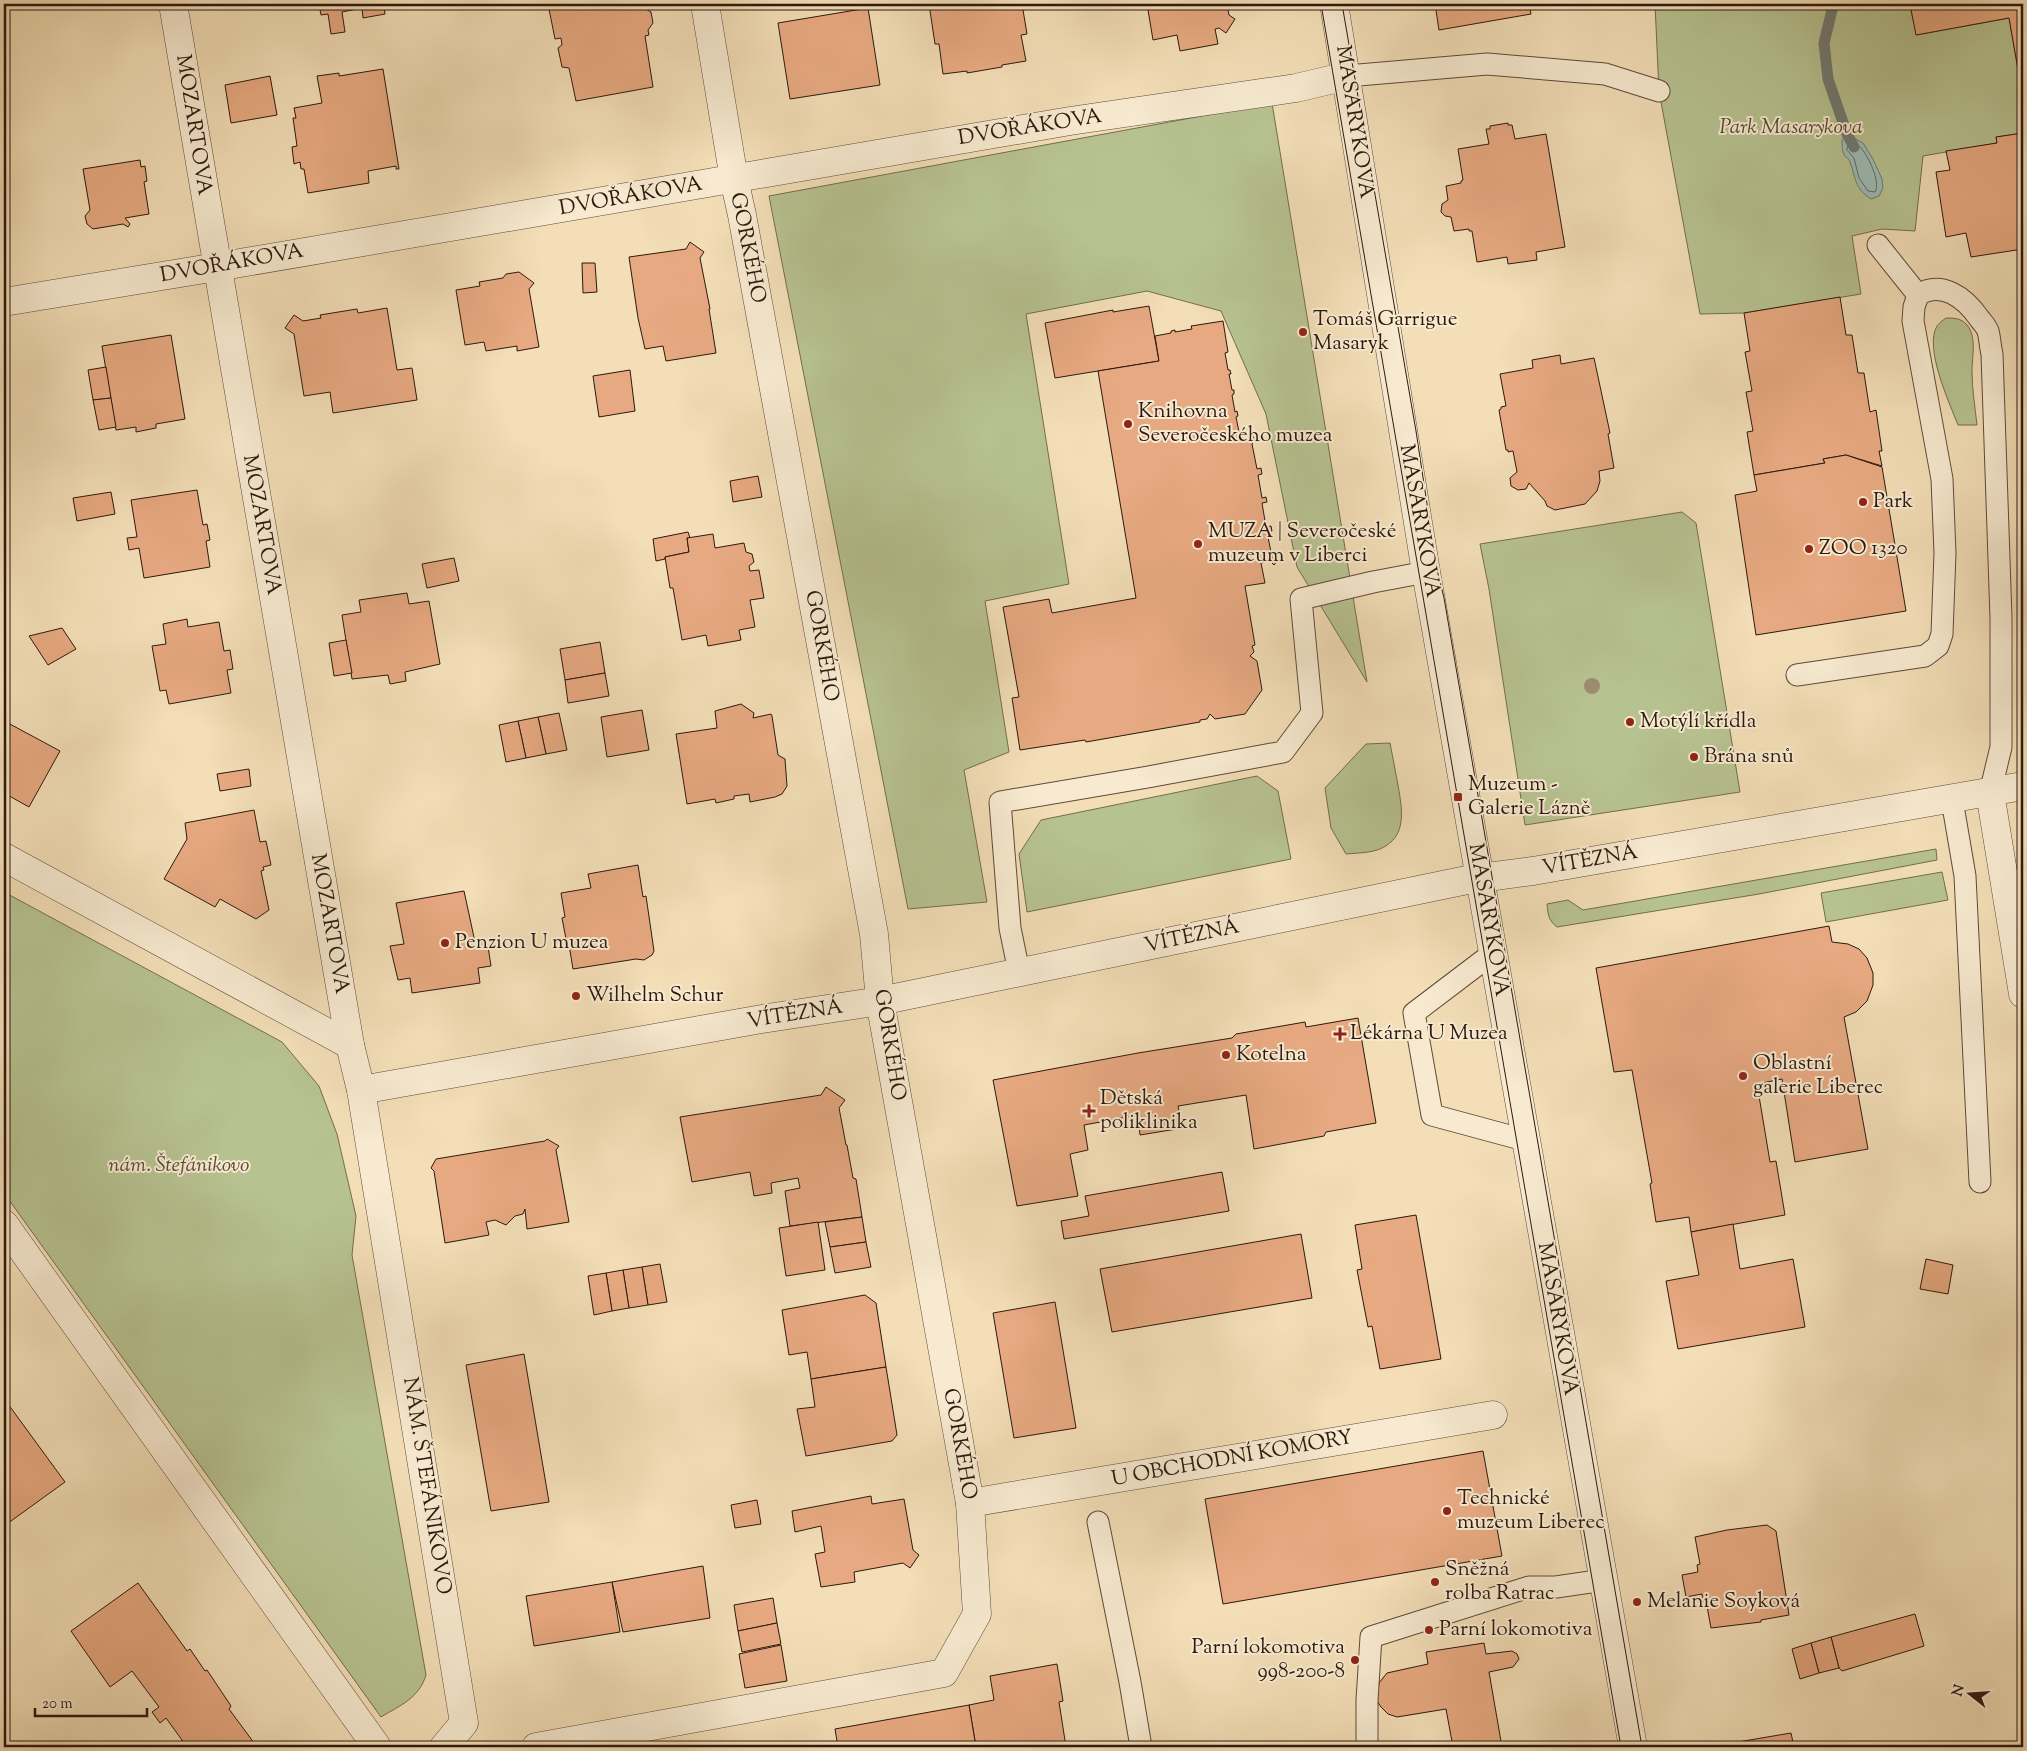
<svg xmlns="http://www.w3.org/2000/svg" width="2027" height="1751" font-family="'Sorts Mill Goudy',serif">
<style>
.green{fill:#b7c291;stroke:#726d50}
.water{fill:#9dbbb6;stroke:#707a73}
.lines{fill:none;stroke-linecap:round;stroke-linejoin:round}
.shore{stroke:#656a62;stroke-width:1}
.stream{stroke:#707a73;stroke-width:11}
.building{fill:#e7a981;stroke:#2d180f}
.service-casing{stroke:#5e4a39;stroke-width:23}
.minor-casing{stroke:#5e4a39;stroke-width:29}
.service{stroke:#f7ead0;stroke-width:21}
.minor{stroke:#f7ead0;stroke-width:28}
.tram{stroke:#2d180f;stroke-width:1}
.tree{fill:#9d8d70}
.poi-dot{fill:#8f2418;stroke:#f7ead0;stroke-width:2}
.labels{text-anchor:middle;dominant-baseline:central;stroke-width:4;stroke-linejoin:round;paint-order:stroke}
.street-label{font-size:21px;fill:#2d180f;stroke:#f7ead0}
.park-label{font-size:21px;font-style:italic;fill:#564b36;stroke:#f7ead0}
.poi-label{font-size:21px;fill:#2d180f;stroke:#f7ead0;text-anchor:start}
</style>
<rect width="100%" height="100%" fill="#f3deb7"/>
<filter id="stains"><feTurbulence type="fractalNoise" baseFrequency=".004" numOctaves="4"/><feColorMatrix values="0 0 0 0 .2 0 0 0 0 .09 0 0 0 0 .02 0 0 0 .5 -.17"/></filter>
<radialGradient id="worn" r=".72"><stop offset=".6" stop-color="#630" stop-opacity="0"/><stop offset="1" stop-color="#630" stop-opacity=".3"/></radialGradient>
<g class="green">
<polygon points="1655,4 1909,4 1917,35 2009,18 2023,98 2023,133 1996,137 1997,143 1923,156 1915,231 1882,229 1852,236 1861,294 1744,313 1700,314 1659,91"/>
<polygon points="1272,103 1367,682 1297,567 1266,414 1221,311 1147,291 1026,314 1069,584 985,601 1009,752 964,770 987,902 908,909 769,196"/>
<path d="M1946,318C1954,318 1961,318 1967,325C1977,337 1972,357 1972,371C1972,389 1975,407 1977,425H1958C1949,402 1924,348 1937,326C1939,323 1943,320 1946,318Z"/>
<polygon points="1682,512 1696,523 1740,792 1525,825 1489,589 1480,544"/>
<path d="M1390,743C1393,757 1395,771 1398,785C1402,809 1408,837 1380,849C1370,853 1356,853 1346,854L1331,828L1325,788L1366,744Z"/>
<polygon points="1257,776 1278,791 1291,859 1027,912 1019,854 1041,820"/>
<path d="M1936,849L1937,860L1759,894L1557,927C1548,920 1548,914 1547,904L1568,900L1583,910Z"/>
<polygon points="1942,872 1948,900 1826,922 1821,893"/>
<path d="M4,892L282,1042L319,1086L337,1134L356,1216L352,1255L426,1675C419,1698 401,1705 381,1717L4,1193Z"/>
</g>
<path class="water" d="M1847,134L1863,143L1873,159L1882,179L1883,188L1879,196L1871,199C1854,188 1856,178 1850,162C1847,156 1849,161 1845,156C1842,152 1842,145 1842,140Z"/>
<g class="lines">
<path class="shore" d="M1849,142C1852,143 1858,144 1860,147C1868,155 1881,182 1875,192L1868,191L1859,178L1854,158L1847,150Z"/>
<polyline class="stream" points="1828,4 1832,10 1824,43 1828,79 1847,134 1854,147"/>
</g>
<g class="building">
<polygon points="319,4 386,4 386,5 384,5 385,14 363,18 362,8 342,12 345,32 331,34 328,14 321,15"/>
<polygon points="548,4 623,4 624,6 643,4 644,8 651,12 653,23 648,30 649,35 645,36 653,87 576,101 569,68 562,67 558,48 562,45 561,38 555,39"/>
<polygon points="929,4 1022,4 1027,34 1021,35 1026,61 1002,65 1002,67 967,73 967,71 943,74 939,44 935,44"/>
<polygon points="1147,4 1227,4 1229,15 1235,19 1226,33 1219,28 1215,29 1218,44 1180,51 1177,35 1153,40"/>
<polygon points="1435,4 1529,4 1531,14 1439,30"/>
<polygon points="1910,4 2023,4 2023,98 2009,18 1916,35"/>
<polygon points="868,8 880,85 790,99 778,23"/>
<polygon points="383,69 399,169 396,169 396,166 368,171 369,183 308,193 304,169 301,169 300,162 294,164 292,147 297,146 293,118 296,118 294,108 322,103 317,76 339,73 339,76"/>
<polygon points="270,76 277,115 231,123 225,85"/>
<polygon points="1508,123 1508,125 1512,125 1515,139 1546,134 1565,247 1536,252 1537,260 1508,264 1507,257 1477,262 1472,231 1469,231 1469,229 1454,231 1451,217 1445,216 1441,212 1442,204 1448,200 1446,186 1461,183 1461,181 1463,180 1458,149 1489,144 1486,129 1490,129 1490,126"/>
<polygon points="2023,133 2023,249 1971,257 1966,233 1946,237 1936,172 1950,170 1946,151 1997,143 1996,137"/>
<polygon points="140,160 141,167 145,166 147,181 144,182 149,214 125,218 130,224 128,227 123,224 93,229 87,224 85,216 90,210 83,169"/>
<polygon points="690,242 704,252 700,258 710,309 709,309 716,353 666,361 663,346 645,349 638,318 629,257 686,249"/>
<polygon points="582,263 595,263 597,292 583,293"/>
<polygon points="519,272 534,283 529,289 539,347 517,351 517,346 486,351 484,342 465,345 456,290 480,286 479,282 503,278 506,274"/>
<polygon points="1840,297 1846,335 1852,335 1858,373 1864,373 1870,412 1876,410 1882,451 1879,451 1882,466 1846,455 1823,459 1825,463 1754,475 1747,432 1753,431 1746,392 1752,391 1745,352 1750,351 1744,313"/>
<polygon points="1149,306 1159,361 1055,378 1045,323 1113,310 1113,312"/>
<polygon points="387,308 397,370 412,368 417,400 333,413 330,392 304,396 294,334 285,328 294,315 303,321 321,318 320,315 357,309 358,313"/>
<polygon points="1223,321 1228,352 1225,353 1228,370 1230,370 1231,374 1229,374 1232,390 1234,390 1234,394 1232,395 1235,412 1237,411 1238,416 1236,417 1241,442 1248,441 1252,436 1256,439 1252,444 1257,469 1261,468 1262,474 1258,475 1262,498 1266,497 1267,502 1262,503 1266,527 1271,526 1272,531 1267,532 1272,557 1277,561 1274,565 1270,561 1261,563 1265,583 1245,586 1255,645 1252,646 1254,652 1250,656 1257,661 1262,690 1245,714 1215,719 1210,714 1207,719 1200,720 1200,722 1086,742 1085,740 1020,750 1012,698 1019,697 1003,607 1049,599 1052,613 1136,598 1098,371 1159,361 1155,336 1171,333 1171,331 1175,330 1175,332 1192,329 1191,326"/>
<polygon points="171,335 185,419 156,424 156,428 136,432 136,427 116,430 102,346"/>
<polygon points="1560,355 1561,364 1594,358 1610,433 1608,434 1614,468 1599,471 1600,481 1597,491 1585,504 1555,510 1547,506 1545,501 1529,483 1526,489 1518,490 1511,486 1510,478 1517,472 1513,451 1508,452 1508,450 1506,450 1499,410 1501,409 1501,407 1506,406 1500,374 1533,368 1532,360"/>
<polygon points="106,367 111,398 93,400 88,370"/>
<polygon points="630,370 635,411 599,417 593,376"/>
<polygon points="111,398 116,427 99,430 93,400"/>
<polygon points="1846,455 1882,467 1906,611 1756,635 1735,495 1757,491 1754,475 1825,463 1823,459"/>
<polygon points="758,476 762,497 733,502 730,481"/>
<polygon points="197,490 203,525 207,524 210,540 206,541 210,567 144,578 139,548 129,550 127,538 137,537 131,500"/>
<polygon points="111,492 115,514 77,521 73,498"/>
<polygon points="688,532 690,538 687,538 689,552 665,557 665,559 656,561 653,539"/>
<polygon points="713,534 715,548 744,543 746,552 752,554 754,562 749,566 750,571 759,570 764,598 750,600 755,627 739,630 741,640 708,646 706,635 682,640 673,588 670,588 665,557 689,552 687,538"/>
<polygon points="454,558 459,581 427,588 422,564"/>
<polygon points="407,593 409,604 429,601 440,664 405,672 406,681 390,684 388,675 352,679 342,615 361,612 359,600"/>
<polygon points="187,619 188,627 219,622 224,651 230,650 233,669 227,670 231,693 169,704 166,690 160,691 152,646 166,644 163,624"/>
<polygon points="62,628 76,649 48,665 29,636"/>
<polygon points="346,640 352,673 334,676 329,643"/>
<polygon points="600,642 605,673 565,680 560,649"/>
<polygon points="605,673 609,696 568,703 565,680"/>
<polygon points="741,704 754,713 753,718 771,714 772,716 778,755 785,759 787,786 782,794 775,797 750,802 749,794 734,796 734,799 716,803 715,799 687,804 676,734 717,728 715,711"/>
<polygon points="642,710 649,750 607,757 601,717"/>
<polygon points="559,713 567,750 546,754 538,717"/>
<polygon points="538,717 546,754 526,758 518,721"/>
<polygon points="518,721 526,758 506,762 499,725"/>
<polygon points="8,723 60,751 29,807 4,793 4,732"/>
<polygon points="249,769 251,786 220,791 217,774"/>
<polygon points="254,810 260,842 266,841 271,865 263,867 264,870 261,871 269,910 256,919 220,899 215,907 164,879 187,839 185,823"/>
<polygon points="638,865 643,897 646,896 654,951 652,955 644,960 636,959 573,969 568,939 566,939 562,918 565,917 561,893 591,888 588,874"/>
<polygon points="464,891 475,942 487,940 491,966 478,968 480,983 412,993 410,978 398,980 390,946 404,944 396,903"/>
<polygon points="1829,926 1832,942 1848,944 1859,949 1867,958 1873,973 1873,985 1867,1001 1856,1012 1844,1017 1868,1149 1795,1162 1782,1079 1757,1084 1770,1162 1776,1161 1785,1215 1691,1232 1689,1217 1656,1222 1650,1184 1652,1183 1632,1070 1614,1072 1596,968"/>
<polygon points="1358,1018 1376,1123 1326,1132 1324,1136 1254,1149 1246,1095 1178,1106 1183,1128 1140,1135 1138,1115 1084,1125 1088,1150 1070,1154 1078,1196 1017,1206 993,1080 1138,1053 1232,1038 1236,1034 1305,1022 1306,1027"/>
<polygon points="826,1087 845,1100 839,1108 846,1145 847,1145 853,1178 856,1179 862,1217 790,1226 785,1191 800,1188 798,1178 771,1183 772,1193 754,1196 750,1172 692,1182 680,1117 821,1095"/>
<polygon points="547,1139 559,1146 556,1150 569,1222 527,1229 525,1209 523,1214 515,1216 506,1225 495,1220 486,1222 489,1235 445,1243 434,1171 431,1168 436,1159 545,1141"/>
<polygon points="1222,1172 1229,1211 1064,1239 1061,1221 1089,1216 1085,1196"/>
<polygon points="1416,1215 1441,1359 1380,1369 1372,1326 1368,1327 1357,1270 1362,1269 1355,1225"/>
<polygon points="862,1217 866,1242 830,1247 825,1222"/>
<polygon points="818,1222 825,1270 786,1276 779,1228"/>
<polygon points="1733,1224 1740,1269 1793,1259 1805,1327 1678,1349 1666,1281 1699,1275 1691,1232"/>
<polygon points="1301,1234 1312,1298 1112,1332 1100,1269"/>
<polygon points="866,1242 871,1267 835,1273 830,1247"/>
<polygon points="1926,1259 1953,1265 1948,1294 1920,1289"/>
<polygon points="660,1264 667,1302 648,1305 642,1267"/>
<polygon points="642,1267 648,1305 629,1308 623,1270"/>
<polygon points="623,1270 629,1308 612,1311 606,1273"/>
<polygon points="606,1273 612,1311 594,1315 588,1276"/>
<polygon points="865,1295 876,1303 886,1367 811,1379 807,1352 789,1355 782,1310"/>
<polygon points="1055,1302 1076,1428 1014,1438 993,1313"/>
<polygon points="524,1354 549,1502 491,1511 466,1365"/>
<polygon points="886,1367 897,1435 892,1441 806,1456 797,1409 815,1407 811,1379"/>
<polygon points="4,1402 7,1406 8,1404 65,1482 4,1526"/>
<polygon points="1483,1451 1502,1556 1223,1604 1205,1499"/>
<polygon points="871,1496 872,1504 904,1499 913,1550 919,1555 910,1568 903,1563 854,1572 855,1582 821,1587 815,1554 825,1552 821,1526 795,1532 792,1511"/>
<polygon points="757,1500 761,1524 735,1528 731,1505"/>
<polygon points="1767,1525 1776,1531 1789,1615 1761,1620 1761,1622 1711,1628 1706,1601 1703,1602 1702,1594 1686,1597 1682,1575 1698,1572 1697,1565 1700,1564 1695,1537 1727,1530"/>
<polygon points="703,1566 710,1618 623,1632 612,1582"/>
<polygon points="612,1582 620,1632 534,1646 526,1596"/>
<polygon points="138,1583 187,1651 190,1649 205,1671 207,1670 231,1706 229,1709 257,1747 187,1747 166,1718 160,1723 152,1712 159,1707 132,1671 110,1687 71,1631"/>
<polygon points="773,1598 777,1623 738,1631 734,1605"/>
<polygon points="1915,1614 1924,1646 1842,1671 1839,1668 1831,1637"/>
<polygon points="777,1623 781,1644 742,1652 738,1631"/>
<polygon points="1831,1637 1839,1668 1819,1673 1811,1643"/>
<polygon points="1484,1643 1486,1654 1512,1651 1517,1654 1519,1659 1513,1667 1489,1672 1502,1747 1453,1747 1446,1709 1397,1717 1388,1714 1381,1707 1377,1701 1379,1683 1387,1673 1428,1664 1426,1652"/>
<polygon points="1811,1643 1819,1673 1800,1679 1792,1649"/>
<polygon points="781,1645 787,1681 745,1688 739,1654"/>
<polygon points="1057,1664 1063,1701 1059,1702 1066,1747 976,1747 969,1705 994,1700 990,1676"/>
<polygon points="969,1705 976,1747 838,1747 835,1729"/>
<polygon points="1791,1733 1794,1747 1727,1747 1726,1744"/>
</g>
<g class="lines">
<g class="service-casing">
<g id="service">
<polyline points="1347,76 1487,64 1605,74 1659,91"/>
<path d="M1918,295C1942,280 1965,298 1979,318C1982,322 1986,326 1988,331C1990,338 1990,346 1992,354L2001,618V747L1990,793"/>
<polyline points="1797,675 1925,656 1938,646 1942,634 1945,553 1942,479 1913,321 1914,307 1918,295 1878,245"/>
<polyline points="1952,800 1965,876 1980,1182"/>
<polyline points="1493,953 1414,1013 1432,1115 1517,1138 1526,1138"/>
<polyline points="1019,972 1010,928 1000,802 1148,777 1283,752 1312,713 1301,599 1373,582 1426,572"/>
<polyline points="1098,1522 1130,1682 1141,1747"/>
<polyline points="1367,1747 1367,1700 1371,1637 1529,1587 1556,1587 1604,1580"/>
</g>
</g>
<g class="minor-casing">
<g id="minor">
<polyline points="173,4 350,1045 361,1090 464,1723 444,1747"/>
<polyline points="1334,4 1426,572 1633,1747"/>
<polyline points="4,302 217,267 1070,121 1296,88 1347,76"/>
<polyline points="1990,793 2023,994"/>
<polyline points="4,857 350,1045"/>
<polyline points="361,1090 762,1019 880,1001 1472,879 1533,871 2023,786"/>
<polyline points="4,1224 377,1747"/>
<polyline points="970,1503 1493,1415"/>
<polyline points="536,1747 944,1673 977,1614 970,1503 880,1001 874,934 742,215 734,179 705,4"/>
</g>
</g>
<use href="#service" class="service"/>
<use href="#minor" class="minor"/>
<g class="tram">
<polyline points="1321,4 1621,1747"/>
<polyline points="1342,4 1416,431 1437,570 1444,598 1642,1747"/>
</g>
</g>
<circle class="tree" cx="1592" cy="686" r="8"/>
<g class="poi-dot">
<circle cx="1303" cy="332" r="5"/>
<circle cx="1128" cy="424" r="5"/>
<circle cx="1863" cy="502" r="5"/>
<circle cx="1198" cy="544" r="5"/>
<circle cx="1809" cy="549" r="5"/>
<circle cx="1630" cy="722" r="5"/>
<circle cx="1694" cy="757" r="5"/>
<rect x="1453" y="792" width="10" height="10" rx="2.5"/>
<circle cx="445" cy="943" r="5"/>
<circle cx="576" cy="996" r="5"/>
<path d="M1337.5 1026.5h5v5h5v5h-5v5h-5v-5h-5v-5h5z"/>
<circle cx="1226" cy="1055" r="5"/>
<circle cx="1743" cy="1076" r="5"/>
<path d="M1086.5 1103.5h5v5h5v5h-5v5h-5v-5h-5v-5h5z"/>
<circle cx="1447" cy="1511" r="5"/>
<circle cx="1435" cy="1582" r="5"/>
<circle cx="1637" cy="1602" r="5"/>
<circle cx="1429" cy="1630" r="5"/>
<circle cx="1355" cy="1660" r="5"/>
</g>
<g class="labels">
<g class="street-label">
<text transform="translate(1354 122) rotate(81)">MASARYKOVA</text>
<text transform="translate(193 125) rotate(81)">MOZARTOVA</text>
<text transform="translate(1030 128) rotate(-9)">DVOŘÁKOVA</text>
<text transform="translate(631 197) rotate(-10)">DVOŘÁKOVA</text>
<text transform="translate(747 248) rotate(79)">GORKÉHO</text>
<text transform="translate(232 264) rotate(-10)">DVOŘÁKOVA</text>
<text transform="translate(1419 521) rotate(80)">MASARYKOVA</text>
<text transform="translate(261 525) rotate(80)">MOZARTOVA</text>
<text transform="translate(821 646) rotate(80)">GORKÉHO</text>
<text transform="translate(1590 861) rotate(-10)">VÍTĚZNÁ</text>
<text transform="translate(1488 920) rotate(80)">MASARYKOVA</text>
<text transform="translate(329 924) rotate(80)">MOZARTOVA</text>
<text transform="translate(1192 937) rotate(-12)">VÍTĚZNÁ</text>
<text transform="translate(795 1015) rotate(-9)">VÍTĚZNÁ</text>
<text transform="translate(889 1045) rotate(81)">GORKÉHO</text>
<text transform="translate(1557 1319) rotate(80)">MASARYKOVA</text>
<text transform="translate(959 1444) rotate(80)">GORKÉHO</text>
<text transform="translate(1232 1459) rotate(-10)">U OBCHODNÍ KOMORY</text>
<text transform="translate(426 1486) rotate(81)">NÁM. ŠTEFÁNIKOVO</text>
</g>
<g class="park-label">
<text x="1791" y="128">Park Masarykova</text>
<text x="179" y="1166">nám. Štefánikovo</text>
</g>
<g class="poi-label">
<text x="1313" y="320">Tomáš Garrigue<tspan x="1313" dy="24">Masaryk</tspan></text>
<text x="1138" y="412">Knihovna<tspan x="1138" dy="24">Severočeského muzea</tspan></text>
<text x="1873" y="502">Park</text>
<text x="1208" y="532">MUZA | Severočeské<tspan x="1208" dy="24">muzeum v Liberci</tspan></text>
<text x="1819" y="549">ZOO 1320</text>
<text x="1640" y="722">Motýlí křídla</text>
<text x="1704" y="757">Brána snů</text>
<text x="1468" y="785">Muzeum -<tspan x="1468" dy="24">Galerie Lázně</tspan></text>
<text x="455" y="943">Penzion U muzea</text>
<text x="586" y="996">Wilhelm Schur</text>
<text x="1350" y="1034">Lékárna U Muzea</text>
<text x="1236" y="1055">Kotelna</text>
<text x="1753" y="1064">Oblastní<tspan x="1753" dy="24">galerie Liberec</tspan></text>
<text x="1100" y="1099">Dětská<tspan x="1100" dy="24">poliklinika</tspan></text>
<text x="1457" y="1499">Technické<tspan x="1457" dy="24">muzeum Liberec</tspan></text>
<text x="1445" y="1570">Sněžná<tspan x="1445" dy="24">rolba Ratrac</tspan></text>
<text x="1647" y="1602">Melanie Soyková</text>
<text x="1439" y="1630">Parní lokomotiva</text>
<text x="1345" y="1648" text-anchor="end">Parní lokomotiva<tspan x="1345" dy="24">998-200-8</tspan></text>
</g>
</g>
<rect width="2027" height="1751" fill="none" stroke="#f3deb7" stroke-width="20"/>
<rect x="5" y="5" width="2017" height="1741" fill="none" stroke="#2d180f" stroke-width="2.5"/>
<rect x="10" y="10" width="2007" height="1731" fill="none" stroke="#2d180f"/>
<g transform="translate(1970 1694) rotate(287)" stroke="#f7ead0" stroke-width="4" paint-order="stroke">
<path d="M0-4L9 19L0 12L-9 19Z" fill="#2d180f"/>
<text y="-8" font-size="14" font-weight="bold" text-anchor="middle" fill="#2d180f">N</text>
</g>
<path d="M35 1708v8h112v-8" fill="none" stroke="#2d180f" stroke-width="2.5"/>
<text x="42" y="1708" font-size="15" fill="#2d180f" stroke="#f7ead0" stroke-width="4" paint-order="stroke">20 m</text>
<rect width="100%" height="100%" filter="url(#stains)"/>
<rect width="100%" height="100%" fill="url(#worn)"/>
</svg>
